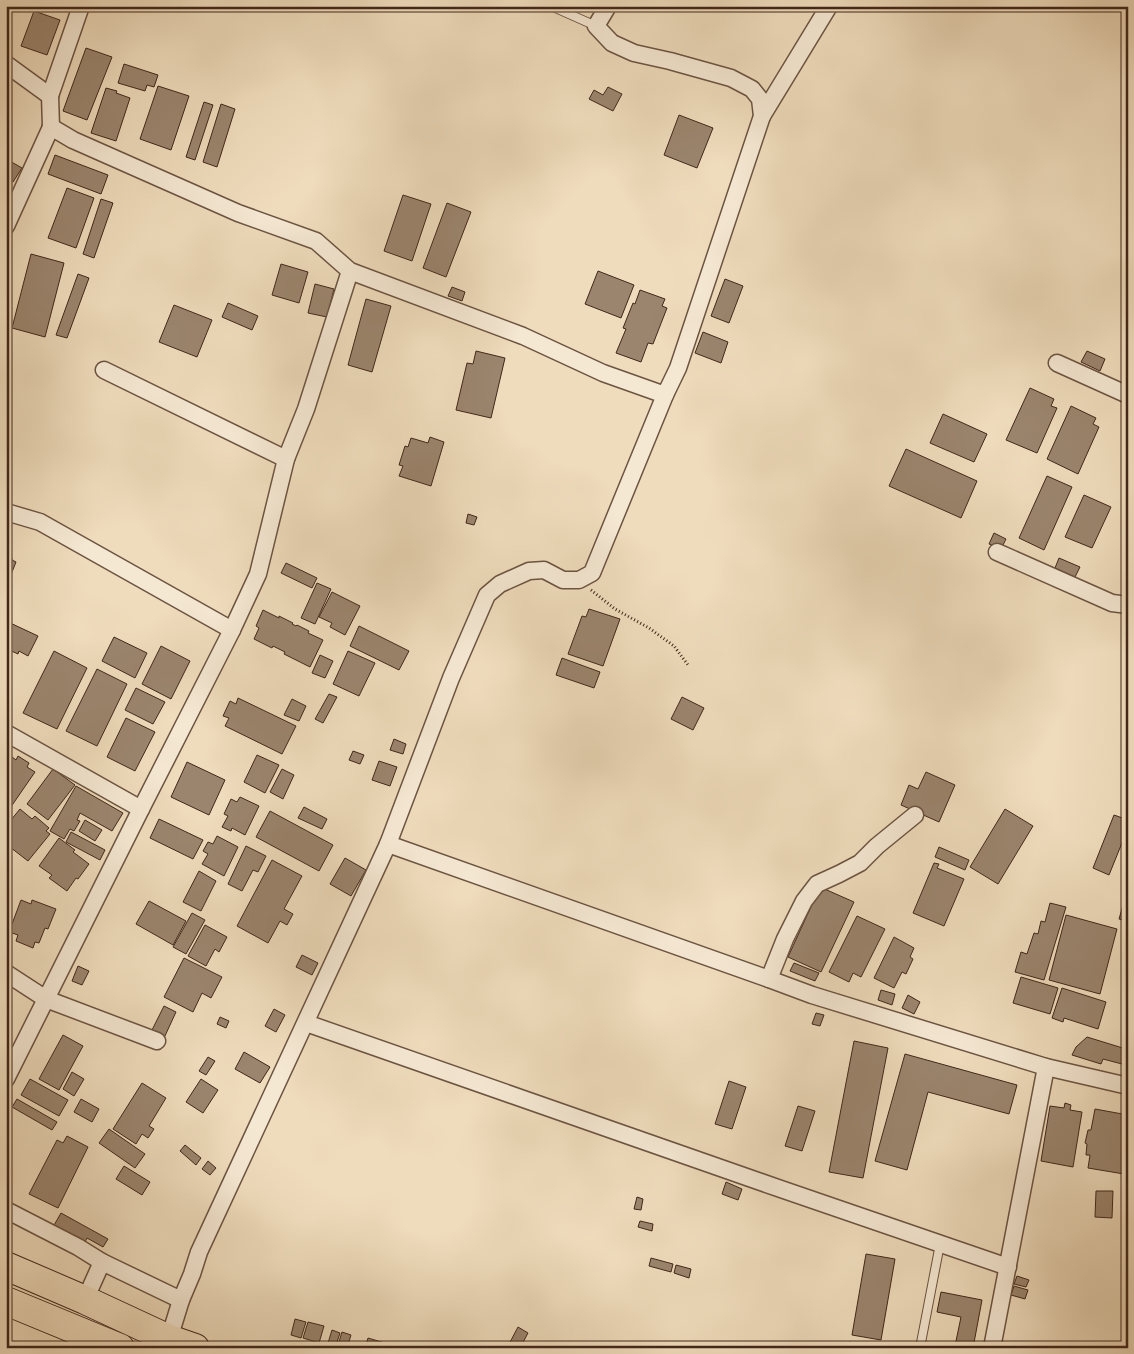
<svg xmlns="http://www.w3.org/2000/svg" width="1134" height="1354" font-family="'Sorts Mill Goudy',serif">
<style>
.building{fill:#9b856e;stroke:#41271a}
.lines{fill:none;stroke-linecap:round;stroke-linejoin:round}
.lane-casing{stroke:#6c5442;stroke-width:10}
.street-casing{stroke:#6c5442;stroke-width:19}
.highway-casing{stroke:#41271a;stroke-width:30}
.path{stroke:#41271a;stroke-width:3;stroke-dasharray:1 2.5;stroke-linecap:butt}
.lane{stroke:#f5e8d3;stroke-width:8}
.street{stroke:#f5e8d3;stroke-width:16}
.highway{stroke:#efdcbc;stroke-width:28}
</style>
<rect width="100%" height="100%" fill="#efdcbc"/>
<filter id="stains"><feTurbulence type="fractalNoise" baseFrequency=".004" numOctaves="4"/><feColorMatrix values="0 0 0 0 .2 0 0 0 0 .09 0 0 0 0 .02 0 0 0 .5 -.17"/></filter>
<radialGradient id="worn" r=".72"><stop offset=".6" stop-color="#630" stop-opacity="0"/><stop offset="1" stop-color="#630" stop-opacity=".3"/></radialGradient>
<g class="building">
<polygon points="34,11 60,20 47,55 21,46"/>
<polygon points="86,48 112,57 87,120 63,111"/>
<polygon points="124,64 158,75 154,87 147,85 145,91 118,83"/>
<polygon points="158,86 189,96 171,150 140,139"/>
<polygon points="608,87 622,94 613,111 589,99 594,90 603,95"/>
<polygon points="106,88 117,91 116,93 130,98 116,141 91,133"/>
<polygon points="204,102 213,105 195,160 186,157"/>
<polygon points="221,104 235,109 217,167 203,162"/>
<polygon points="679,115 713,128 697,168 664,155"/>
<polygon points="55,155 108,175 101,194 48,174"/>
<polygon points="8,160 22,168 13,182 6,178 6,162"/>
<polygon points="67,188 94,198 76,248 48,238"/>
<polygon points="403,195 431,204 412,261 384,251"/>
<polygon points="101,199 113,203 94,258 83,254"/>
<polygon points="447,203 471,212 446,277 423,268"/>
<polygon points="31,254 64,263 45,337 12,328"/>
<polygon points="281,264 308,272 299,303 272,295"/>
<polygon points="598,271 634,285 621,318 585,304"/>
<polygon points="78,274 89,278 67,338 56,335"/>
<polygon points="725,279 743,286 729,323 711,316"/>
<polygon points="315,284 334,289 327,317 308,313"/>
<polygon points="452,287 465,292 462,301 448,296"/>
<polygon points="640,290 665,299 662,306 667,308 653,344 648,343 641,362 616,353 626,329 623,328 633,303 635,304"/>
<polygon points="366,299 391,306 372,372 348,365"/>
<polygon points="228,303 258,316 252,330 222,317"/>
<polygon points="174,305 212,320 197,357 159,342"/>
<polygon points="703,332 728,342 721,363 695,353"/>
<polygon points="476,351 505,358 491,418 456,410 467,363 473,364"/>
<polygon points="1087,351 1105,359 1100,371 1081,362"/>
<polygon points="1030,388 1054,399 1051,406 1057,408 1037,453 1006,440"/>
<polygon points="1071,406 1096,418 1093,424 1099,427 1078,474 1047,459"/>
<polygon points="943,414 987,434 974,462 930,443"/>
<polygon points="430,437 444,442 431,486 399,476 403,466 399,465 405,446 408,447 411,438 428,443"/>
<polygon points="906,449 977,481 961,518 889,486"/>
<polygon points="1047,476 1072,487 1044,550 1019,538"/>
<polygon points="1084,495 1111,507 1092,548 1065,537"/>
<polygon points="468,514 477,517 474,525 466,523"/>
<polygon points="994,533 1006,539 1001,549 989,544"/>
<polygon points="6,556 12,558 12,560 16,562 6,587"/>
<polygon points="1059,558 1080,567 1075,577 1055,568"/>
<polygon points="286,563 317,578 312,588 281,573"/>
<polygon points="317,583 331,589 315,624 301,618"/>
<polygon points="332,592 360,606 345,635 330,627 332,623 319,617"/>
<polygon points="589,609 620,619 603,666 568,654 582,616 586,617"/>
<polygon points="263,610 279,618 279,616 293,623 292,624 296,626 297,625 309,631 308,633 323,640 310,667 284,654 285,652 273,646 272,648 254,639 259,628 256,626"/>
<polygon points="6,621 38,636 28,656 19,651 18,654 7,649 8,646 6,645"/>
<polygon points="359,626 409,651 399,670 350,646"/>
<polygon points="114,637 147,653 135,678 102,661"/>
<polygon points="161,646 190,661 171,699 142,684"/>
<polygon points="54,651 87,668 57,729 23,713"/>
<polygon points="348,651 375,663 359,696 333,684"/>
<polygon points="320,655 333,661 325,678 312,673"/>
<polygon points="562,658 600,672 594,688 556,675"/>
<polygon points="97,669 127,684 97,746 66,731"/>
<polygon points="136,688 165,702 153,724 125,710"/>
<polygon points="329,694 337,697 323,723 315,719"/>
<polygon points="682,697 704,708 693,730 671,719"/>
<polygon points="238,698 296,726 282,754 225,726 229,718 223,716 230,701 236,704"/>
<polygon points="292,699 306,706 299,721 284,715"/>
<polygon points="126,718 155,732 135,771 107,757"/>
<polygon points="394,739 406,744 403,754 390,750"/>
<polygon points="353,751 364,755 360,764 349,760"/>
<polygon points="7,753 16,760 18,756 29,763 27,767 35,772 6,814"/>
<polygon points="257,755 279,765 265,793 244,782"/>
<polygon points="379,761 397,767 390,786 372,780"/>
<polygon points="187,762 225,780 209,815 171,797"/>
<polygon points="53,769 75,785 48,820 27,804"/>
<polygon points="282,769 294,775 283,799 270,792"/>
<polygon points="926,772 955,785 939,822 901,805 909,785 918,789"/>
<polygon points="76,786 123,813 112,831 80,813 77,820 80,821 74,831 70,829 64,839 50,831"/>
<polygon points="240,797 259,806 245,835 232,828 231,831 222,827 228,816 224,814 231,799 237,802"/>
<polygon points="304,807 327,819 322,829 298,818"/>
<polygon points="20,809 32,819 35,816 49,828 46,831 50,834 28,861 6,844 6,826"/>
<polygon points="1005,809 1033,826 998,884 970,867"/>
<polygon points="270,811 333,845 319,871 256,837"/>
<polygon points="1114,815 1128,820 1128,828 1109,875 1093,868"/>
<polygon points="159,819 203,840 193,859 150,838"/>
<polygon points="85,820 102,830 95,841 79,831"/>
<polygon points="71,832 105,850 100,860 66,842"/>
<polygon points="217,836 238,847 224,876 202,864 208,854 203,851 208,842 213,844"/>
<polygon points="59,838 75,850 73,852 89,864 78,879 76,878 67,891 49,878 52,875 39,866"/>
<polygon points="246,846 266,856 258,872 253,870 242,891 228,884"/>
<polygon points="939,847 969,860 965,870 935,857"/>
<polygon points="6,854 11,856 6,867"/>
<polygon points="345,858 366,870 351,896 330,884"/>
<polygon points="272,860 302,876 284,909 293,914 287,925 280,921 268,943 237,926"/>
<polygon points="934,863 939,864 937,868 964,879 944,926 913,913"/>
<polygon points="199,871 216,881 201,911 183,902"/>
<polygon points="820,887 854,902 821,972 788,957"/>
<polygon points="1128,888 1128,922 1119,919"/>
<polygon points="21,900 31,904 32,900 56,909 48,929 45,928 39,943 35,942 33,948 16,941 18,935 9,932"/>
<polygon points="149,901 186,921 173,945 136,924"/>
<polygon points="1050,903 1066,907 1044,980 1015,972 1021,952 1027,954 1034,933 1038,934 1041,921 1045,922"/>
<polygon points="192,913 205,920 186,954 173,947"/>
<polygon points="1066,915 1117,929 1100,994 1049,980"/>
<polygon points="857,916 885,929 861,977 853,973 849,982 829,972"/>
<polygon points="205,925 227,937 219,952 215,949 206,966 188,956"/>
<polygon points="894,937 914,948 910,957 913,959 906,974 902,972 894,988 874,978"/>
<polygon points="302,955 318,963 312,975 296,967"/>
<polygon points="184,958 222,977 211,998 202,993 193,1012 164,997"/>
<polygon points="794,963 819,973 815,981 790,971"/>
<polygon points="78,966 89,971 82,985 72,981"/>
<polygon points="1021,977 1058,988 1050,1014 1013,1003"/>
<polygon points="1062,988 1106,1002 1098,1029 1064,1018 1063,1022 1052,1018"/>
<polygon points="881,990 895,994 892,1005 878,1000"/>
<polygon points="908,995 920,1002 914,1014 902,1008"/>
<polygon points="164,1006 176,1012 164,1038 151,1032"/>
<polygon points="274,1009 285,1015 276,1032 265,1026"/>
<polygon points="816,1013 824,1015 820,1026 812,1024"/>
<polygon points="220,1017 229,1021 226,1028 217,1024"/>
<polygon points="63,1035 83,1046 59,1090 39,1079"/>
<polygon points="1087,1037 1126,1049 1122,1064 1103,1059 1101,1064 1072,1055 1076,1047"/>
<polygon points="854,1041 888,1048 863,1178 829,1172"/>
<polygon points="244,1052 270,1067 260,1083 235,1069"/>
<polygon points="905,1054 1017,1085 1009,1114 928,1092 907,1170 875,1161"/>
<polygon points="208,1057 215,1061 206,1075 199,1071"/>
<polygon points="72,1072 84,1079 74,1096 63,1089"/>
<polygon points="30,1079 68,1100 59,1116 21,1095"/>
<polygon points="201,1079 218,1090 203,1113 186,1102"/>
<polygon points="729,1081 746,1087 732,1129 715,1124"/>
<polygon points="142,1083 166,1098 149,1126 154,1129 148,1138 142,1134 136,1144 113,1129"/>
<polygon points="17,1099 57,1122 52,1130 12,1107"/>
<polygon points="81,1099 99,1109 92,1122 74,1112"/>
<polygon points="6,1101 12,1103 6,1114"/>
<polygon points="1065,1103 1071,1105 1070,1110 1082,1112 1073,1167 1041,1161 1050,1106 1064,1108"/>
<polygon points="798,1106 815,1111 802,1151 785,1146"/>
<polygon points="1095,1109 1128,1115 1128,1155 1124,1174 1088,1168 1090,1155 1086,1155 1087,1144 1085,1143 1088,1130 1091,1130"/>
<polygon points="109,1129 145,1154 135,1168 99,1143"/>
<polygon points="67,1136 88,1147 58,1208 29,1194 57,1140 63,1143"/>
<polygon points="185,1145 201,1158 196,1165 180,1151"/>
<polygon points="208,1161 216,1168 210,1175 202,1169"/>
<polygon points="124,1166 150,1182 142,1195 116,1179"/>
<polygon points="726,1182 742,1189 738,1200 722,1194"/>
<polygon points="1096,1191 1113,1191 1112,1218 1095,1217"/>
<polygon points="637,1197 643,1199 641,1210 634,1209"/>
<polygon points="61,1213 108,1239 103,1247 87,1238 84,1244 53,1227"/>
<polygon points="640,1221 653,1224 652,1231 638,1227"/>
<polygon points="866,1254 895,1259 881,1340 852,1335"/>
<polygon points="651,1258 673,1264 671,1272 649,1266"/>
<polygon points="676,1265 691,1269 689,1278 674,1273"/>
<polygon points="1017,1276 1029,1280 1026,1287 1014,1284"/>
<polygon points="1014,1286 1028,1290 1025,1299 1011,1295"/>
<polygon points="941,1292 982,1300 973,1348 955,1346 961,1317 937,1312"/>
<polygon points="295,1319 306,1322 301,1338 291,1335"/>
<polygon points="308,1322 324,1326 319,1343 303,1338"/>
<polygon points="518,1327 528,1333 520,1348 510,1348 508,1346"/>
<polygon points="332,1330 340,1333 336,1345 328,1343"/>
<polygon points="342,1332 351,1335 347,1348 338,1345"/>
<polygon points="368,1338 395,1346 394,1348 365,1348"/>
<polygon points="849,1342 874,1348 837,1348 838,1343 849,1346"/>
</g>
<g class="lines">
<g class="lane-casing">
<g id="lane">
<polyline points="551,6 596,26"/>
<polyline points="920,1348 940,1244"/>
</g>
</g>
<g class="street-casing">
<g id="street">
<polyline points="6,64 50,96 51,127 73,140 238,213 316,241 350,271 523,336 603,373 665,395 678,368 762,116 760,99 752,89 731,78 670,61 634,53 612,43 596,26 608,6"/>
<polyline points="50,96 81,6"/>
<polyline points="762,116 829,6"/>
<polyline points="6,226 51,127"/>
<polyline points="1057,363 1128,395"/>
<polyline points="104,370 286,459"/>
<polyline points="6,512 40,522 232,630"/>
<polyline points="997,552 1112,603 1128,605"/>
<polyline points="6,733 141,809"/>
<polyline points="388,844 769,979 812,995 1046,1067 1128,1086"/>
<polyline points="6,973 46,999 157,1041"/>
<polyline points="769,979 785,939 804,901 817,884 839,874 860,863 877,846 915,815"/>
<polyline points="306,1023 778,1188 1008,1267"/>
<polyline points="6,1079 141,809 232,630 258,574 286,459 306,409 350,271"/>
<polyline points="6,1210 78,1247 102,1262 181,1300"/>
<polyline points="85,1300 102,1262"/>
<polyline points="169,1339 181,1300 192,1274 199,1252 388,844 451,678 487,595 500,584 529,571 544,570 563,580 579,580 592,573 665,395"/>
<polyline points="992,1348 1046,1067"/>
</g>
</g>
<g class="highway-casing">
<g id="highway">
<polyline points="6,1266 85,1300 169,1339 195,1348"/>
<polyline points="6,1301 120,1348"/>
</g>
</g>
<polyline class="path" points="591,590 615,609 649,628 674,646 688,665"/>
<use href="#lane" class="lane"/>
<use href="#street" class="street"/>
<use href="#highway" class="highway"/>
</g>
<rect width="1134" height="1354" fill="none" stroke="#efdcbc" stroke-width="25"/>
<rect x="8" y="8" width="1119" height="1339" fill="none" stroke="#41271a" stroke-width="2.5"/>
<rect x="12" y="12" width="1109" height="1329" fill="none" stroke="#41271a"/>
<rect width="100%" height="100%" filter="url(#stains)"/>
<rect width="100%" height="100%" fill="url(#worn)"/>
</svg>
